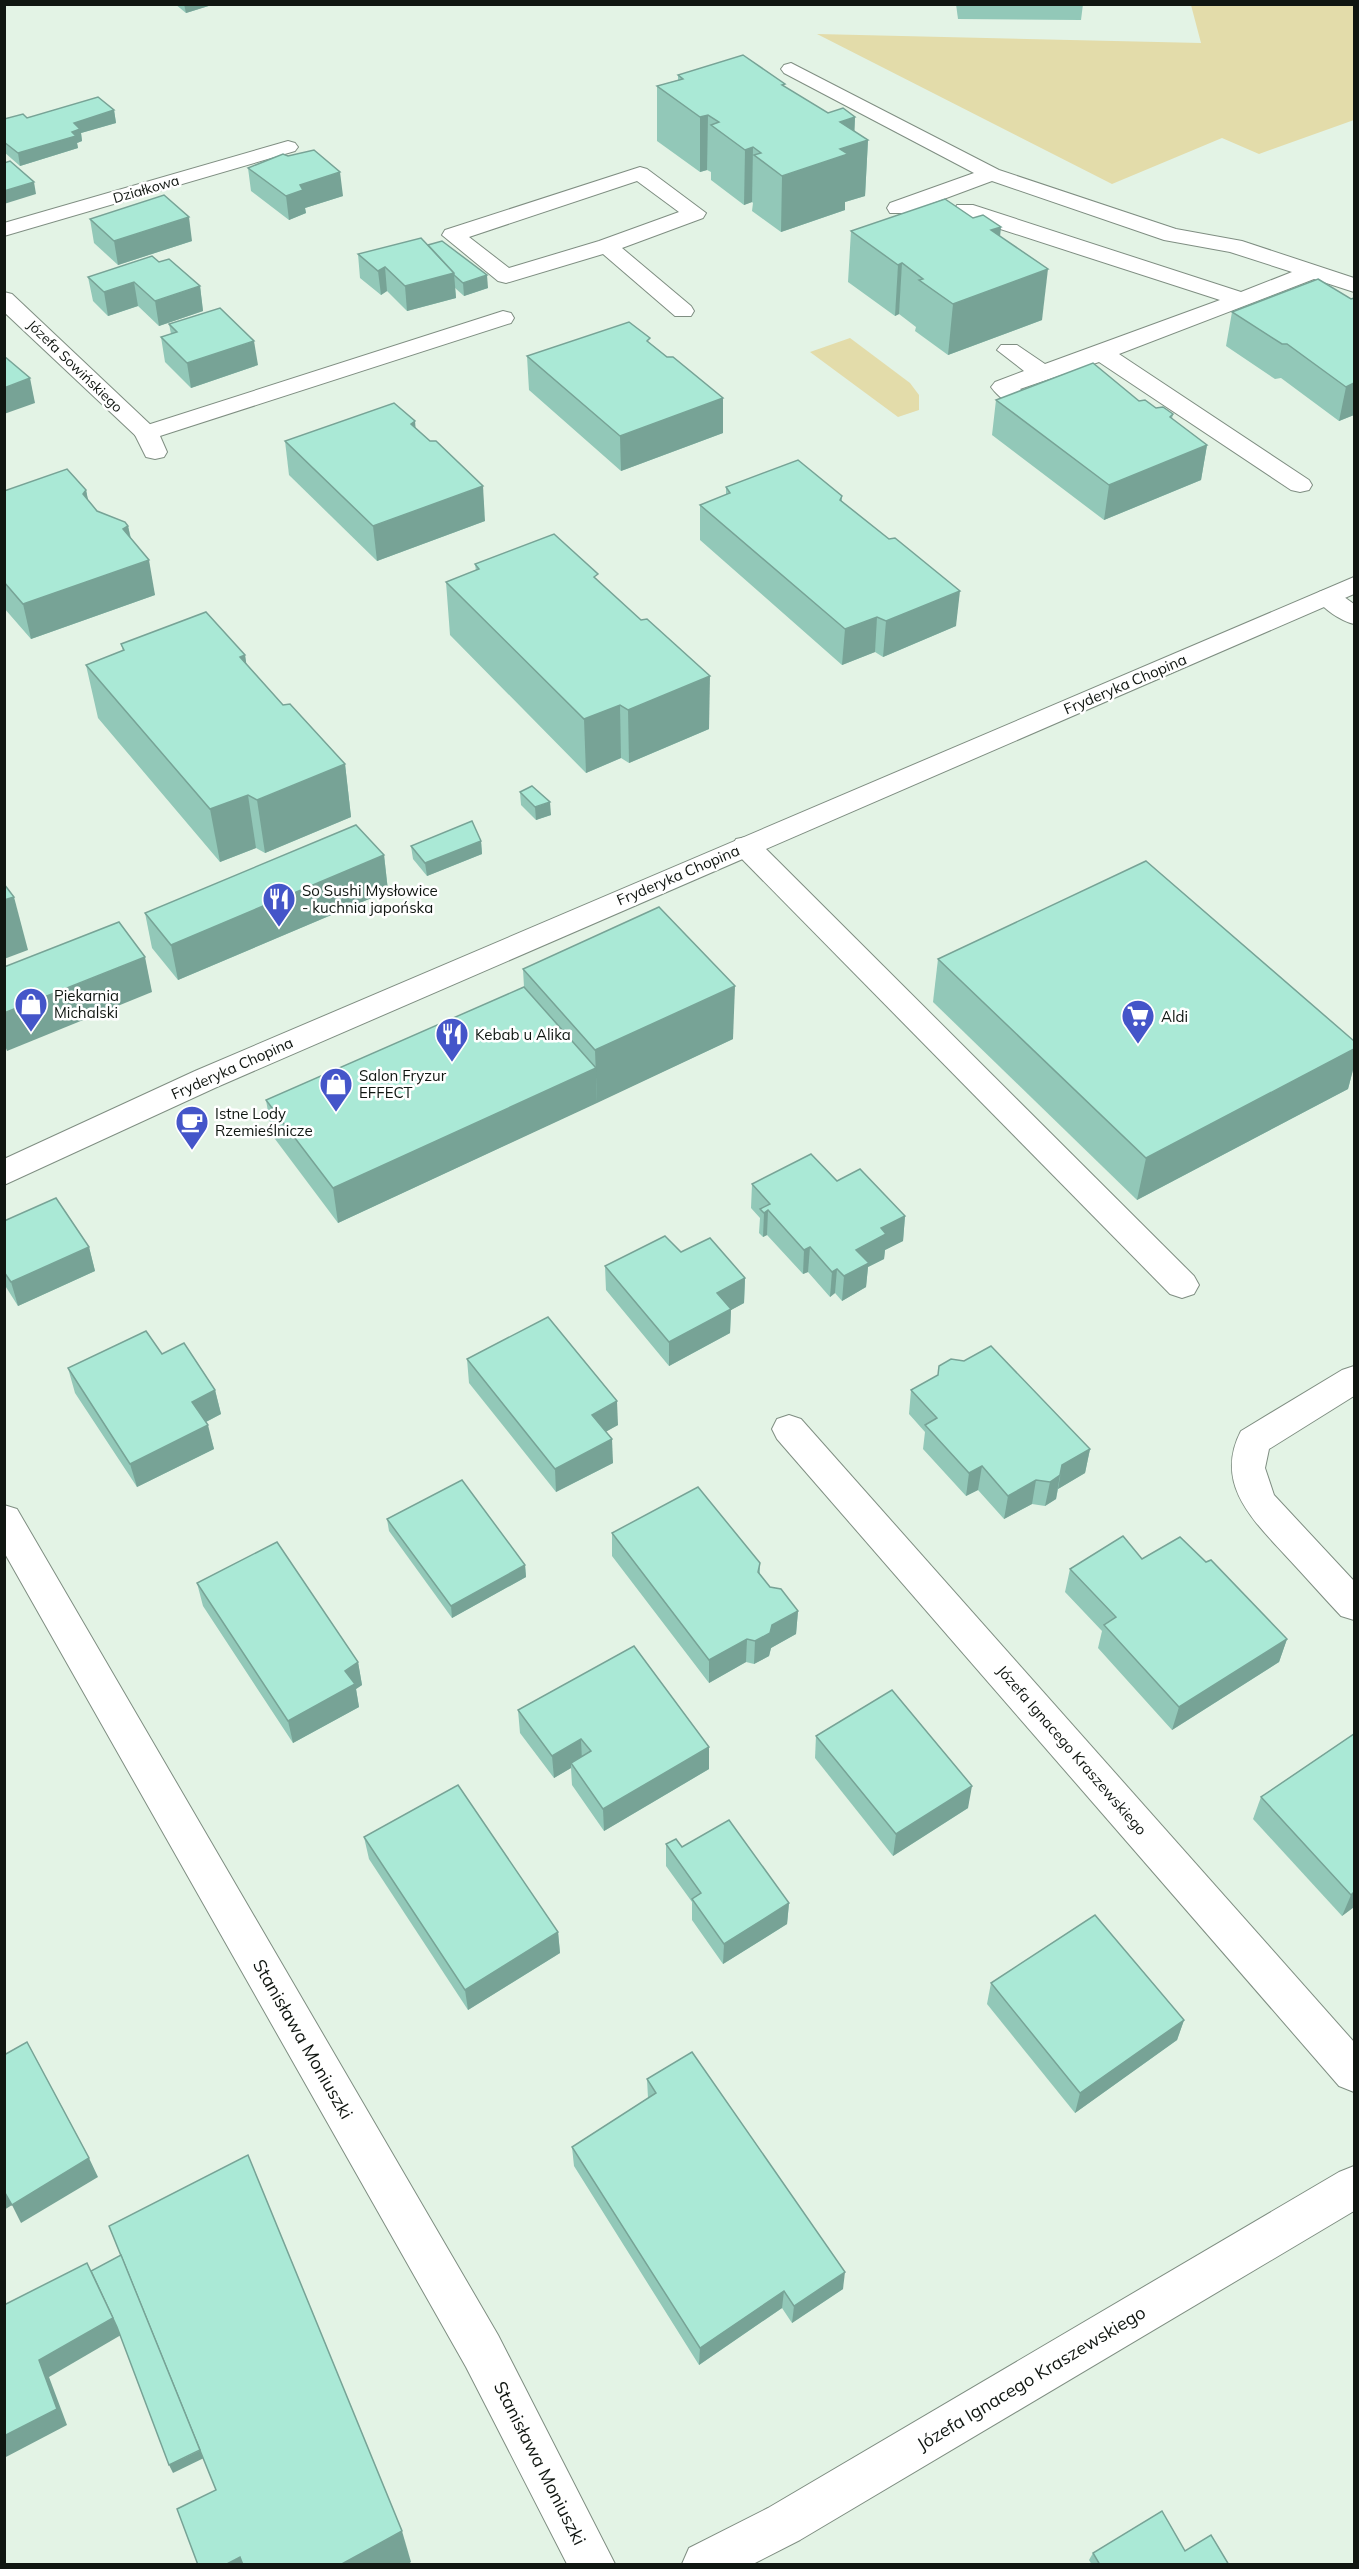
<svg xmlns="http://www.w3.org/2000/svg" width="1359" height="2569" font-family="Mulish,sans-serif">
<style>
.green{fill:#e3dcaa}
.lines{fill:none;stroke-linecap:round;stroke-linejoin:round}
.lane-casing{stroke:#7f8e82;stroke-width:2}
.street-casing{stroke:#7f8e82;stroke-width:2}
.secondary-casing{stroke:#7f8e82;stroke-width:2}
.lane{fill:#fff;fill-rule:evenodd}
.street{fill:#fff;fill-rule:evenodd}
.secondary{fill:#fff;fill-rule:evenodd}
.wall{fill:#92c8b8}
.shaded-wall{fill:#77a396}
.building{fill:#aae9d6;stroke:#77a396;stroke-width:1.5}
.labels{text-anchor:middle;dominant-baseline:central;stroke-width:5;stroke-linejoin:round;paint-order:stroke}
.far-street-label{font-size:14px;fill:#101611;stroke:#fff}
.street-label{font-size:15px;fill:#101611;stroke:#fff}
.poi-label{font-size:15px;fill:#101611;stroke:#fff;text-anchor:start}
.near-street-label{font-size:18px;fill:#101611;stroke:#fff}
</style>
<rect width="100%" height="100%" fill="#e3f3e5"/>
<g class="green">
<polygon points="1191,5 1354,5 1354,120 1259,154 1222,138 1112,184 817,34 1201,43"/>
<polygon points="850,338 910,383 919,395 919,410 898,417 810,352"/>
</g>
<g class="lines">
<g class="lane-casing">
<g id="lane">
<path d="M791,63L999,170L1176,229L1242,241L1354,278V292L1314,279L1119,354L1309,480L1312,485L1309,490L1300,492L1291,490L1099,362L1020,389L1032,400L1028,405C1013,409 1000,399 991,387L995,382L1024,371L997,350L1001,345H1017L1045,364L1220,300L957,215L954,210L957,205H973L1241,292L1292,272L1230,252L1164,240L992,181L906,213H890L887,208L890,203L974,173L784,73L781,69L784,65Z"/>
<path d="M640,167L647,169L706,213L703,218L622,248L691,306L694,311L691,316H675L603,254L506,283L498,281L442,235L445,230ZM637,181L679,212L599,241L509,268L469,237Z"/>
<polygon points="503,311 511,313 514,318 511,323 160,436 167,452 164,457 155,459 146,457 134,433 138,428"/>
<polygon points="746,837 756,839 1194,1276 1199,1285 1194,1294 1182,1298 1170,1294 736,853 732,846 736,839"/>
<path d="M1354,1366V1396L1269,1449L1265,1468L1274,1495L1354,1581V1620L1341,1616C1322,1596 1304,1575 1285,1555C1252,1519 1214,1483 1241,1431L1342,1370Z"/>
</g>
</g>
<g class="street-casing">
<g id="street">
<polygon points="288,141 295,143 298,147 295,151 4,236 4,223"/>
<polygon points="4,292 12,294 154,428 158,433 154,438 146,440 138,438 4,312"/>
<path d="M1328,589L1337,592L1354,604V624C1341,621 1323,609 1315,597L1319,592Z"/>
<polygon points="789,1415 801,1419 1354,2042 1354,2092 1339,2086 777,1439 772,1429 777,1419"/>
<polygon points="4,1505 17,1509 498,2335 615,2564 567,2564 466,2367 4,1552"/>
<polygon points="1354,2166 1354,2211 800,2540 753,2564 682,2564 689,2548 768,2508 1339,2172"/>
</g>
</g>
<g class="secondary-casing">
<polygon id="secondary" points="1354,577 1354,594 217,1087 4,1185 4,1159 195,1071"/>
</g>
<use href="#lane" class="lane"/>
<use href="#street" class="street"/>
<use href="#secondary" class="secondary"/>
</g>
<g class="wall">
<polygon points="175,4 215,4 186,13"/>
<polygon points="956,4 1083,4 1081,20 958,19"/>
<polygon points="678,75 785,87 828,113 855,117 854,131 868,140 865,196 845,202 845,210 781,232 752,211 753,203 752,202 744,205 711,180 711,172 707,170 700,172 657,141 657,86 678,80"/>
<polygon points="114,110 116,123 81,133 82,141 77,143 78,148 20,166 4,152 4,119"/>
<polygon points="248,168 343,196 305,208 306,213 289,220 251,191"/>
<polygon points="90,219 192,241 118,265 94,243"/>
<polygon points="851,231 1000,236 1042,320 948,355 915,331 916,327 899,314 895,316 848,282"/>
<polygon points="428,245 488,288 464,296 455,288 456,298 407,311 387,291 381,295 360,278 358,254"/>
<polygon points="159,262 200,286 203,311 159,326 138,306 108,316 93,301 88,277"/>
<polygon points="1354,298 1354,415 1339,421 1281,378 1275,379 1226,346 1232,312"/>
<polygon points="169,324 258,365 191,388 165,362 161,337 171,334"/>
<polygon points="651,344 667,357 723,398 723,433 621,471 529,390 527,356"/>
<polygon points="996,400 1156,408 1173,414 1172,419 1207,445 1201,480 1104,520 992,435"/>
<polygon points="416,429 485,521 377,561 289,475 285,441"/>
<polygon points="726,487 842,496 842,501 956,626 883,657 875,652 842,665 700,540 700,505 726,495"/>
<polygon points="86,490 88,500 97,511 128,526 131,538 155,595 31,639 4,608 4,491"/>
<polygon points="475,564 598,581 709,729 629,763 621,758 586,773 450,635 446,582 476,571"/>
<polygon points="121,644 245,655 246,664 283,705 345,764 351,817 265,853 256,848 220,862 98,718 86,665 123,651"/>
<polygon points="520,792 551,815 536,820 521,805"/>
<polygon points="481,841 482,854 427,876 413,859 411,846"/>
<polygon points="384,855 388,891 178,980 152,948 145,913"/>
<polygon points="938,959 1354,1041 1354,1066 1348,1089 1137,1200 933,1002"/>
<polygon points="523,969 733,1039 338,1223 272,1135 266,1100 524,987"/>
<polygon points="837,1181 905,1216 903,1241 885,1250 884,1259 868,1267 866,1287 842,1301 835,1293 830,1297 808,1272 803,1274 767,1235 763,1237 759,1233 760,1218 751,1208 752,1184"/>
<polygon points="4,1221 89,1247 95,1271 18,1306 4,1284"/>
<polygon points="681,1252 745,1278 744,1303 731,1310 730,1333 669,1366 606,1290 605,1266"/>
<polygon points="162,1354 215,1390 221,1414 206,1422 214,1449 137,1487 75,1393 68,1368"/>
<polygon points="467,1359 618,1425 606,1431 613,1463 556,1492 469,1383"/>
<polygon points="911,1390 1090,1449 1085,1473 1058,1489 1056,1499 1045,1506 1032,1504 1004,1519 978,1490 966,1496 923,1449 925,1432 909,1414"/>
<polygon points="387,1519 525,1565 526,1577 452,1618 389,1531"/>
<polygon points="612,1533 760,1563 760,1574 770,1587 798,1611 796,1634 771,1648 769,1656 754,1664 746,1662 709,1683 612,1556"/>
<polygon points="1142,1559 1287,1639 1279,1662 1172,1730 1098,1648 1102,1631 1065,1592 1070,1569"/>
<polygon points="197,1583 358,1662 362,1685 356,1689 359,1707 293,1743 203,1606"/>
<polygon points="518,1710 709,1769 604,1831 572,1785 571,1768 554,1778 520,1733"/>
<polygon points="1354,1734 1354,1907 1342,1916 1253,1819 1261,1797"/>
<polygon points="816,1736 968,1808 893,1856 815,1758"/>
<polygon points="364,1837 558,1932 560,1953 468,2010 369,1859"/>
<polygon points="666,1844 682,1847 789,1903 787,1924 723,1964 692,1920 692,1902 666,1866"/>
<polygon points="991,1983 1184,2020 1177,2040 1075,2113 987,2004"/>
<polygon points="647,2079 843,2289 792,2323 782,2308 699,2365 574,2166 572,2147 648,2098"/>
<polygon points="1185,2551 1229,2565 1092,2565 1089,2560 1093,2553"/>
</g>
<g class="shaded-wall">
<polygon points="184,4 215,4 186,13"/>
<polygon points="114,110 116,123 81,133 82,141 77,143 78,148 20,166 18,153 72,132 74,123"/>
<polygon points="708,115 707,170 700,172 700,117"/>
<polygon points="855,117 854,145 868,140 865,196 845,202 845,210 781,232 782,176 840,122"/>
<polygon points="753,147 752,202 744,205 745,150"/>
<polygon points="340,172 343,196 305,208 306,213 289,220 286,196 300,185"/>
<polygon points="34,182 36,194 4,204 4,191"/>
<polygon points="189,217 192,241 118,265 114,241"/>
<polygon points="1001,227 996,277 991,230"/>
<polygon points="902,263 899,314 895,316 898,265"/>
<polygon points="385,267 387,291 381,295 378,271"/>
<polygon points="1048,269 1042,320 948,355 953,304"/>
<polygon points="454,273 456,298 407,311 405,286"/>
<polygon points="487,275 488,288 464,296 463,283"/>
<polygon points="134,282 138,306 108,316 104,292"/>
<polygon points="200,286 203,311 159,326 155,301"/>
<polygon points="254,341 258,365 191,388 187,363"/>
<polygon points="30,378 35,403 4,414 4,388"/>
<polygon points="1354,383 1354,415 1339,421 1346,387"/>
<polygon points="723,398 723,433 621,471 620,436"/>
<polygon points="415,421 418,456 411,424"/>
<polygon points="1207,445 1201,480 1104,520 1109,485"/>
<polygon points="483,486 485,521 377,561 373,526"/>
<polygon points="86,490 93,525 83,494"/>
<polygon points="128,526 135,561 123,529"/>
<polygon points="149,560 155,595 31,639 23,604"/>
<polygon points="960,591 956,626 883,657 886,621"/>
<polygon points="877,617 875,652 842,665 845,629"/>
<polygon points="245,655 253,708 240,657"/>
<polygon points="710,676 709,729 629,763 628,710"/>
<polygon points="620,705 621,758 586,773 584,719"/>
<polygon points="345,764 351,817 265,853 257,800"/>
<polygon points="248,795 256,848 220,862 210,809"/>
<polygon points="550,802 551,815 536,820 535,807"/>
<polygon points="481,841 482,854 427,876 425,863"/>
<polygon points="384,855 388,891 178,980 171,945"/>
<polygon points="14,897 28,950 4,959 4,900"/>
<polygon points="145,957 152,992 7,1051 4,1043 4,1013"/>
<polygon points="735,986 733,1039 597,1103 595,1050"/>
<polygon points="1354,1049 1354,1066 1348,1089 1137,1200 1146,1158"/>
<polygon points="596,1068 597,1103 338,1223 333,1188"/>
<polygon points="768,1210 767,1235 763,1237 764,1213"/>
<polygon points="905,1216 903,1241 885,1250 884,1259 868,1267 866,1287 842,1301 844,1276 856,1250 881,1228"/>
<polygon points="89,1247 95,1271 18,1306 11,1282"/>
<polygon points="810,1247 808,1272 803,1274 804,1250"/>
<polygon points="837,1269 835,1293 830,1297 832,1272"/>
<polygon points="745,1278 744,1303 731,1310 730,1333 669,1366 669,1342 717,1293"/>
<polygon points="215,1390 221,1414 198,1426 192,1402"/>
<polygon points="617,1401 618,1425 593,1439 592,1415"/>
<polygon points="208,1425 214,1449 137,1487 130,1464"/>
<polygon points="612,1439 613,1463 556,1492 555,1469"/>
<polygon points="1090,1449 1085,1473 1058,1489 1062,1465"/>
<polygon points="982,1466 978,1490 966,1496 969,1473"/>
<polygon points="1060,1475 1056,1499 1045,1506 1050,1482"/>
<polygon points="1036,1480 1032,1504 1004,1519 1008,1496"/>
<polygon points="525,1565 526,1577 452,1618 451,1606"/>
<polygon points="798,1611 796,1634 771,1648 769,1656 754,1664 755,1641 772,1625"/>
<polygon points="747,1639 746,1662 709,1683 709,1660"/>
<polygon points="1287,1639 1279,1662 1172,1730 1179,1707"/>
<polygon points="358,1662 362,1685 356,1689 359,1707 293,1743 288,1721 345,1671"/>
<polygon points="581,1739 582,1761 571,1763 571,1768 554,1778 552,1756"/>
<polygon points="709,1747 709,1769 604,1831 603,1809"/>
<polygon points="972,1786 968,1808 893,1856 896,1834"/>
<polygon points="1354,1892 1354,1907 1342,1916 1351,1895"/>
<polygon points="789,1903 787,1924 723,1964 724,1944"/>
<polygon points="558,1932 560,1953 468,2010 465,1990"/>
<polygon points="1184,2020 1177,2040 1075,2113 1080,2093"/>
<polygon points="89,2158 98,2177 21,2223 12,2205 4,2210 4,2190"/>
<polygon points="845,2272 843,2289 792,2323 794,2306"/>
<polygon points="784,2291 782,2308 699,2365 700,2348"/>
<polygon points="113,2318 121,2335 49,2377 67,2425 4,2458 4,2436 39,2360"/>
<polygon points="203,2449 206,2457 173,2473 169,2465"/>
<polygon points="402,2531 411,2562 407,2565 340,2565"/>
<polygon points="240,2557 244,2565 225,2565"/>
</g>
<g class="building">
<polygon points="743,55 785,84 782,85 828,113 843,108 855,117 840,122 868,140 840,149 848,154 782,176 754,155 761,153 753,147 745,150 711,125 719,122 708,115 700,117 657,86 683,79 678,75"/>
<polygon points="98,97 114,110 74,123 80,129 72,132 76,136 18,153 4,142 4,119 23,114 27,118"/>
<polygon points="314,150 340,172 300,185 303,190 286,196 248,168 283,154 288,156"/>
<polygon points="10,161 34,182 4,191 4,163"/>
<polygon points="164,195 189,217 114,241 90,219"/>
<polygon points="945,199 973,218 983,215 1001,227 991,230 1048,269 953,304 919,280 923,279 902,263 898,265 851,231"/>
<polygon points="421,238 454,273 405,286 385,267 378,271 358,254"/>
<polygon points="442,241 487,275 463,283 454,275 454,273 428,245"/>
<polygon points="152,256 159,262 169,259 200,286 155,301 134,282 104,292 88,277"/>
<polygon points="1318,279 1351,299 1354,298 1354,383 1346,387 1287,344 1282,344 1232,312"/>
<polygon points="220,308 254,341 187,363 161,337 177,332 169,324"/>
<polygon points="629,322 650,338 647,341 667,357 673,357 723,398 620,436 527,356"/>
<polygon points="4,356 30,378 4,388"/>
<polygon points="1093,363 1139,401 1145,400 1156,408 1163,407 1173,414 1170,417 1207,445 1109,485 996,400"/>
<polygon points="394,403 415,421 411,424 430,441 436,441 483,486 373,526 285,441"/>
<polygon points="798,460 842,496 840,500 889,539 895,538 960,591 886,621 877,617 845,629 700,505 730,493 726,487"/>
<polygon points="67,469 86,490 83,494 97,511 125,522 128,526 123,529 149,560 23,604 4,582 4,491"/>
<polygon points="554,534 598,574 594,577 641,620 647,619 710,676 628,710 620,705 584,719 446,582 479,569 475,564"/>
<polygon points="206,612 245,655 240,657 283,705 290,704 345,764 257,800 248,795 210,809 86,665 124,650 121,644"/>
<polygon points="532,786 550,802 535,807 520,792"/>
<polygon points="472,821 481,841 425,863 411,846"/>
<polygon points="356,825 384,855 171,945 145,913"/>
<polygon points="1146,861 1354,1041 1354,1049 1146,1158 938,959"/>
<polygon points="4,884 14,897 4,900"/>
<polygon points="659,907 735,986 595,1050 523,969"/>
<polygon points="119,922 145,957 4,1013 4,967"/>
<polygon points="524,987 596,1068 333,1188 266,1100"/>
<polygon points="811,1154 837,1181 860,1169 905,1216 881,1228 886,1234 856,1250 869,1263 844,1276 837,1269 832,1272 810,1247 804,1250 768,1210 764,1213 760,1209 770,1204 752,1184"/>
<polygon points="56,1198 89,1247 11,1282 4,1272 4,1221"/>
<polygon points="665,1236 681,1252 710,1238 745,1278 717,1293 731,1309 669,1342 605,1266"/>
<polygon points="548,1317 617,1401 592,1415 612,1439 555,1469 467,1359"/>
<polygon points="146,1331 162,1354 184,1343 215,1390 192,1402 208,1425 130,1464 68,1368"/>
<polygon points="991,1346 1090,1449 1062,1465 1060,1475 1050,1482 1036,1480 1008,1496 982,1466 969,1473 925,1425 937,1418 911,1390 938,1375 939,1366 951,1359 964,1361"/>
<polygon points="462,1480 525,1565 451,1606 387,1519"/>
<polygon points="698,1487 760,1563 758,1572 770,1587 781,1589 798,1611 772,1625 770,1633 755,1641 747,1639 709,1660 612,1533"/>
<polygon points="1123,1536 1142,1559 1180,1537 1206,1562 1211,1560 1287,1639 1179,1707 1104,1625 1116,1617 1070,1569"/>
<polygon points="277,1542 358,1662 345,1671 355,1684 288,1721 197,1583"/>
<polygon points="634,1646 709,1747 603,1809 571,1763 591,1751 581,1739 552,1756 518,1710"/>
<polygon points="892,1690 972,1786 896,1834 816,1736"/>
<polygon points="1354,1734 1354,1892 1351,1895 1261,1797"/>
<polygon points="458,1785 558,1932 465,1990 364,1837"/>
<polygon points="729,1820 789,1903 724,1944 692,1899 701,1893 666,1844 676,1839 682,1847"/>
<polygon points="1095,1915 1184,2020 1080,2093 991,1983"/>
<polygon points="27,2042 89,2158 12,2205 4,2191 4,2055"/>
<polygon points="692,2052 845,2272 794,2306 784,2291 700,2348 572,2147 656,2093 647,2079"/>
<polygon points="248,2155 402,2531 340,2565 243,2565 240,2557 225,2565 198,2565 177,2509 216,2490 109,2226"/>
<polygon points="121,2255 200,2450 169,2465 117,2327 91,2271"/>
<polygon points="87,2263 113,2318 39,2360 57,2409 4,2436 4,2305"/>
<polygon points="1162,2511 1185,2551 1211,2535 1229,2565 1100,2565 1093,2553"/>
</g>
<defs>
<g id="restaurant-pin" transform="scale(1.725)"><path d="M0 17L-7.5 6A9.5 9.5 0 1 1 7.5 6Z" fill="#4455c9" stroke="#fff"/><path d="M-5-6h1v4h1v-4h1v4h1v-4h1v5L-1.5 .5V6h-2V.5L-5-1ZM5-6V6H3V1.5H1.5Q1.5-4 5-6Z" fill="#fff"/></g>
<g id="shop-pin" transform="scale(1.725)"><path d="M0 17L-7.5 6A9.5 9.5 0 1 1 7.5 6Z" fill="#4455c9" stroke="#fff"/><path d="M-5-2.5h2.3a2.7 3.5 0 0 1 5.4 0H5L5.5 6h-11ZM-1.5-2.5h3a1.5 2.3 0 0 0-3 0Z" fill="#fff"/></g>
<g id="supermarket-pin" transform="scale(1.725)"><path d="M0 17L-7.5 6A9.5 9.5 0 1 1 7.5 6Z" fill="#4455c9" stroke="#fff"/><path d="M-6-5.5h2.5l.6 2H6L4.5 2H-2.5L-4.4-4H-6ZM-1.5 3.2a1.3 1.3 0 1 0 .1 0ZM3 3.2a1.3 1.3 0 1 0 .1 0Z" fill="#fff"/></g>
<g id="cafe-pin" transform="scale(1.725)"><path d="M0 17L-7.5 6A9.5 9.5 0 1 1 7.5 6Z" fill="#4455c9" stroke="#fff"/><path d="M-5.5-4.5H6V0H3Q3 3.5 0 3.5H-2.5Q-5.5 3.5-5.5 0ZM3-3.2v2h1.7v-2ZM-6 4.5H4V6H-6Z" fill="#fff"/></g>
</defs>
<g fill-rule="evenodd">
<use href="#restaurant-pin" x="279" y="899"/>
<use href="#shop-pin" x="31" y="1004"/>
<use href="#supermarket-pin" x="1138" y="1016"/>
<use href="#restaurant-pin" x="452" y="1034"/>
<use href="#shop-pin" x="336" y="1084"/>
<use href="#cafe-pin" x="192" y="1122"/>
</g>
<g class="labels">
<g class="far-street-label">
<text transform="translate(146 189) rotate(-16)">Działkowa</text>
<text transform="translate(75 366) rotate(44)">Józefa Sowińskiego</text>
</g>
<g class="street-label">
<text transform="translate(1125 684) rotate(-23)">Fryderyka Chopina</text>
<text transform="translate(678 875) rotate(-23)">Fryderyka Chopina</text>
<text transform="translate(232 1068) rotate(-24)">Fryderyka Chopina</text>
<text transform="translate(1072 1750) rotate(49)">Józefa Ignacego Kraszewskiego</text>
</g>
<g class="poi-label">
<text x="302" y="890">So Sushi Mysłowice<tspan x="302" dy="17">- kuchnia japońska</tspan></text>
<text x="54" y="995">Piekarnia<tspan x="54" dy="17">Michalski</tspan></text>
<text x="1161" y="1016">Aldi</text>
<text x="475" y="1034">Kebab u Alika</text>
<text x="359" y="1075">Salon Fryzur<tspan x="359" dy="17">EFFECT</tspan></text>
<text x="215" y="1113">Istne Lody<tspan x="215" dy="17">Rzemieślnicze</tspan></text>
</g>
<g class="near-street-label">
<text transform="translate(303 2039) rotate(60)">Stanisława Moniuszki</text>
<text transform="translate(1031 2378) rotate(-31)">Józefa Ignacego Kraszewskiego</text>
<text transform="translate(540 2463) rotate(63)">Stanisława Moniuszki</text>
</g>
</g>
<rect width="1359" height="2569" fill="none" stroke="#101611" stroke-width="12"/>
</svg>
